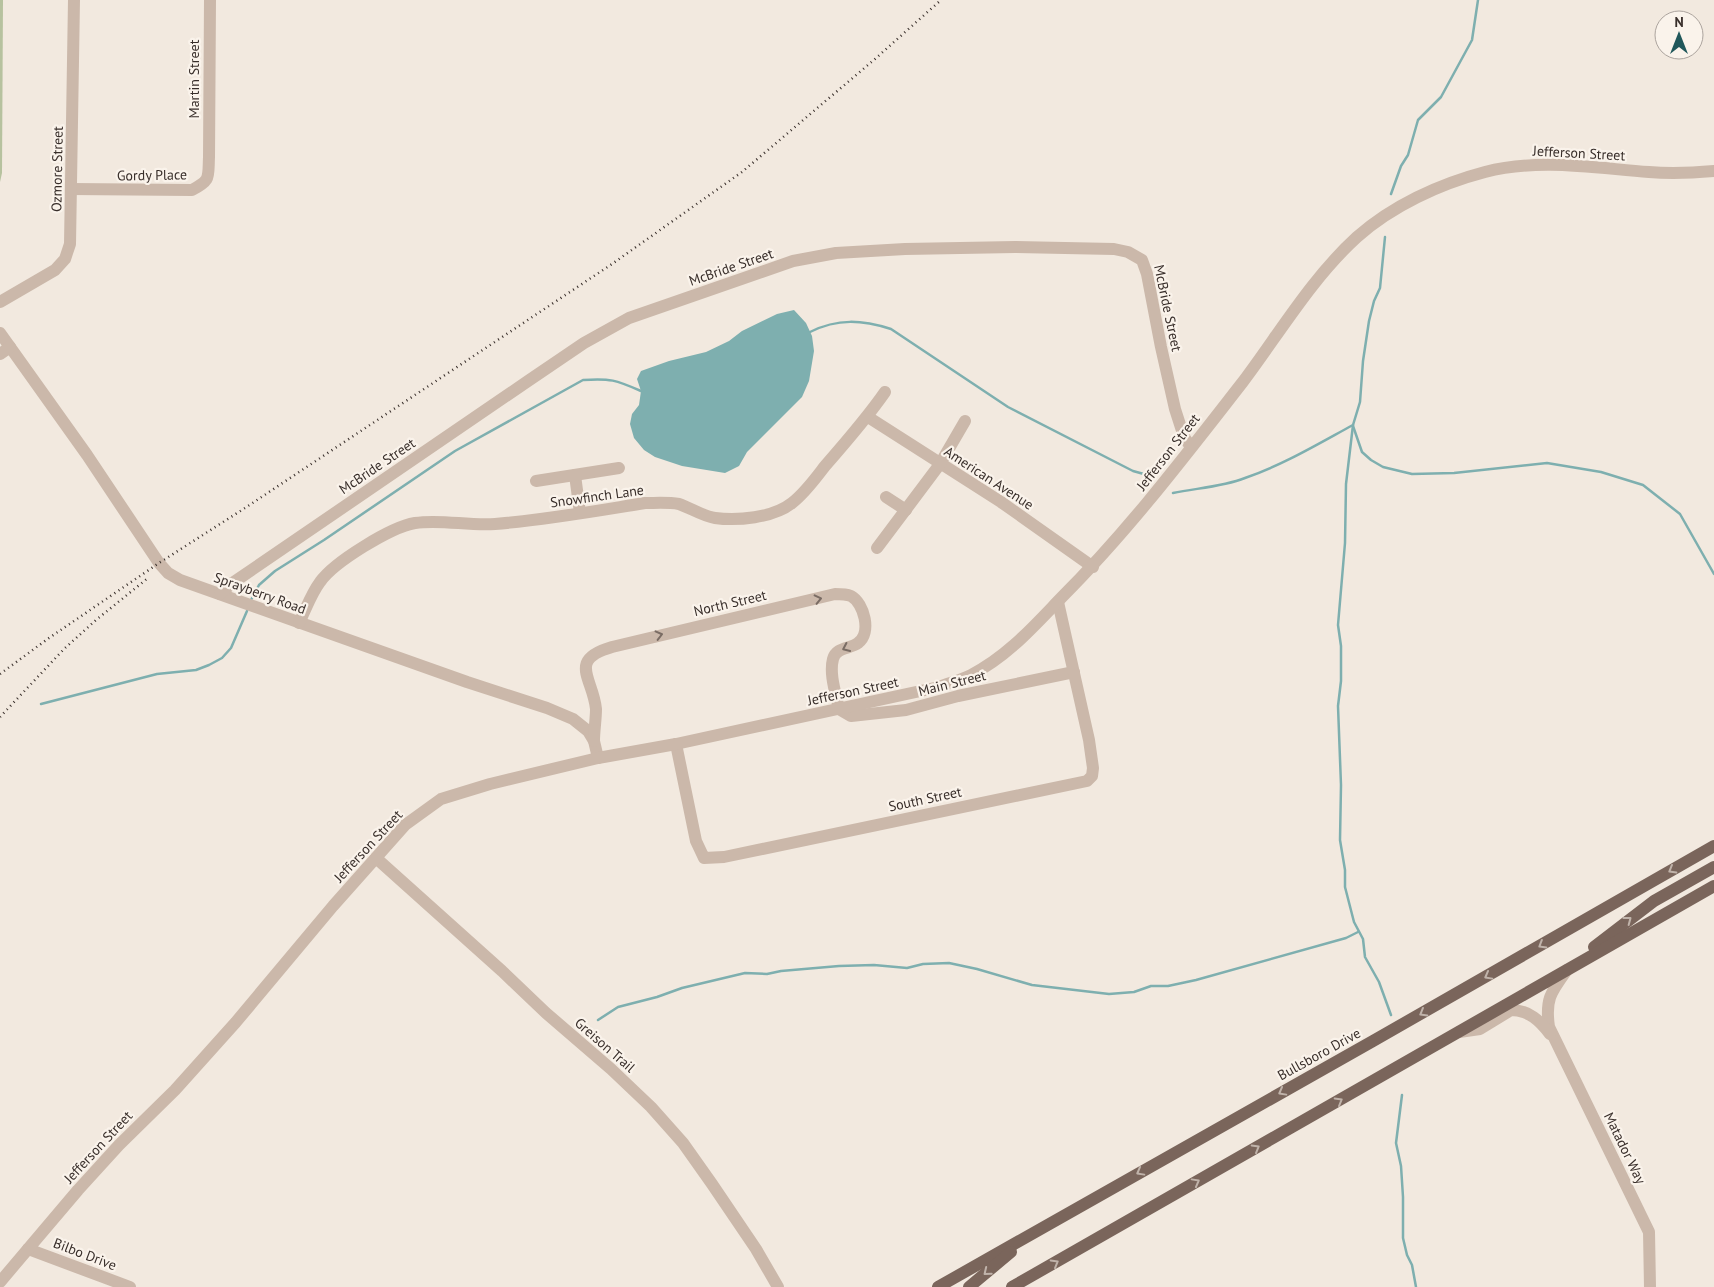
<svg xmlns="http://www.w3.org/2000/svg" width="1714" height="1287" font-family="'PT Sans',sans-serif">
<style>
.green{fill:#b7c29f}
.water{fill:#7eafaf}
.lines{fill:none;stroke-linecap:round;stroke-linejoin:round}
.stream{stroke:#7eafaf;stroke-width:2.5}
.minor{stroke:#cbb8aa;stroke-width:12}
.major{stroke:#7a655b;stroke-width:12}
.rail{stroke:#382e2a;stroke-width:2.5;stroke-dasharray:1 4;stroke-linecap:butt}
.oneway{stroke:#7a6c64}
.oneway2{stroke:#c0b3aa}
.labels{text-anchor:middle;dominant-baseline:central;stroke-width:4.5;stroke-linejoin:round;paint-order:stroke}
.street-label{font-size:14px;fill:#382e2a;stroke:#faf3eb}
</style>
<rect width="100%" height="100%" fill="#f2e9df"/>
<polygon class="green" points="0,0 3,0 2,173 0,182"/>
<polygon class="water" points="794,310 806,323 812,336 814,351 809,381 802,397 747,452 739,466 725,473 682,466 655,457 644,450 634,438 630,424 632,414 639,405 641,391 637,379 641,371 669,361 706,352 729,341 742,331 777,314"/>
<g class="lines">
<g class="stream">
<polyline points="1391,194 1401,166 1408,155 1418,120 1441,97 1472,40 1478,0"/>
<polyline points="1385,237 1380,288 1374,301 1369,321 1363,361 1360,402 1353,425 1346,484 1345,543 1338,625 1341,646 1341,681 1338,706 1341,785 1340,840 1345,870 1345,887 1354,922 1363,939 1365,957 1379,982 1391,1015"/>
<path d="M810,332C838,318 862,320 891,329L1008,407L1133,471L1151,476"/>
<polyline points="1353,426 1362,452 1371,460 1383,467 1412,474 1454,473 1547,463 1601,472 1643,485 1680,514 1714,574"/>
<path d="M1173,493C1197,488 1222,487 1245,478C1283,465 1318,444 1353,425"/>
<path d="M251,600L259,585L275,571L324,540L455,451L583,380C610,378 616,380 641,391"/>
<polyline points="41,704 157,674 196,670 209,665 222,658 231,648 247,611"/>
<polyline points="598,1020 618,1007 657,997 682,988 745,973 767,974 781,971 839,966 874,965 907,968 923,964 949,963 977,969 1032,985 1109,994 1134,992 1151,986 1168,986 1196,980 1346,938 1358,932"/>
<polyline points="1402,1095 1396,1143 1401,1166 1403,1197 1403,1238 1407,1255 1412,1265 1416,1287"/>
</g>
<g class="minor">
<path d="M71,189L192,190C211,180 208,178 209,157L210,0"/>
<polyline points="0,302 55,270 65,259 70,244 74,0"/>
<polyline points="0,333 87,455 159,563 168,573 180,580 467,682 547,708 573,719 588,731 594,741 598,758"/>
<polyline points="0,354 10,347"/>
<polyline points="868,417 1001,502 1093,567"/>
<polyline points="575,475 580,513"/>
<polyline points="536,481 619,468"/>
<polyline points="886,497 906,510"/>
<polyline points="877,548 940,464 965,421"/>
<polyline points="220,594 231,584 528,381 584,343 629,318 793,261 836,253 905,249 1015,247 1114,249 1128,252 1142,260 1147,274 1161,347 1175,409 1184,437 1191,447"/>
<path d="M299,623C306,609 311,594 320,582C334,562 391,527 415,523C441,519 468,526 495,524C545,520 595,511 645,503C656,503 668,502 679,504C691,508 702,516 715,518C737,521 773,518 792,503C805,493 815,479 825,466C846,442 867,418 885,392"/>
<path d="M594,741C594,731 596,719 596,709C593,678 567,660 612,647L835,594C841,594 846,594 851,596C864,603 872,633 858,643C850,649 836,647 833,659C829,674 836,694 839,709L851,716L906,710L958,696L1074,672"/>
<polyline points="676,744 696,841 704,858 724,857 1087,781 1092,776 1093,768 1089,740 1058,602"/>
<polyline points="376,858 502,971 546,1013 611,1069 651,1107 683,1143 712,1184 756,1249 778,1287"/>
<path d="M1567,970C1551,992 1545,999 1549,1027L1649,1232L1650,1287"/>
<path d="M1459,1032L1480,1029L1511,1010C1529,1010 1540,1021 1550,1034"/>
<polyline points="28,1249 130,1287"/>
<path d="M0,1282L78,1190L119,1145L175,1090L236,1022L333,906L405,825L441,799L490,784L598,758L676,744L939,687C949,683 961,680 971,675C1008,656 1034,626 1062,597C1128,531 1185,456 1242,383C1279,334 1311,279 1357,237C1392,206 1439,184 1485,172C1539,158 1594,168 1649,172C1671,174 1692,173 1714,171"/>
</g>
<g class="major">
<polyline points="1594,947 1654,901 1714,867"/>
<polyline points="938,1287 1373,1041 1714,846"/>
<polyline points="969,1287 1011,1252"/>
<polyline points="1012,1287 1714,886"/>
</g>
<g class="rail">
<polyline points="0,674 49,638 159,563 245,508 612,264 742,172 875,59 941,0"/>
<polyline points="0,717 64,649 96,620 148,578"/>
</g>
</g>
<defs><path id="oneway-chevron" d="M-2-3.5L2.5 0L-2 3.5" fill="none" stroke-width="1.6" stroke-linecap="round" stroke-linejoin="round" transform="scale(1.25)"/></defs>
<g class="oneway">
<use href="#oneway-chevron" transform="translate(818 599) rotate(-13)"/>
<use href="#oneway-chevron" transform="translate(659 635) rotate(-14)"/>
<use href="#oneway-chevron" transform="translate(846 648) rotate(155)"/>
</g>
<g class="oneway2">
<use href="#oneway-chevron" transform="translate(1672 870) rotate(150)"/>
<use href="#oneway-chevron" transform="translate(1628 920) rotate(-37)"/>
<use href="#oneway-chevron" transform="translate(1542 945) rotate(149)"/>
<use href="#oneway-chevron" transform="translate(1488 976) rotate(151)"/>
<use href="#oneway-chevron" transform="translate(1423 1013) rotate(150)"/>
<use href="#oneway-chevron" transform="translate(1282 1092) rotate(151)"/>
<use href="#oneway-chevron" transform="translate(1339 1101) rotate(-30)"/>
<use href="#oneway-chevron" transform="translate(1256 1148) rotate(-30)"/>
<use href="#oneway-chevron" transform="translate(1140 1172) rotate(151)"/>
<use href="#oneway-chevron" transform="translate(1196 1182) rotate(-29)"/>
<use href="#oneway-chevron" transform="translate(1055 1263) rotate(-30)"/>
<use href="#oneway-chevron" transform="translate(987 1272) rotate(141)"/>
</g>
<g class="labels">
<g class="street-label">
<text transform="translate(194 79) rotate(-90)">Martin Street</text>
<text transform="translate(1579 153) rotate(3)">Jefferson Street</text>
<text transform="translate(57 169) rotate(-89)">Ozmore Street</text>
<text transform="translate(152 175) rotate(-1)">Gordy Place</text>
<text transform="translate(731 267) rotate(-19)">McBride Street</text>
<text transform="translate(1168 308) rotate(78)">McBride Street</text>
<text transform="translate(1168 452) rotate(-52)">Jefferson Street</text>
<text transform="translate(377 466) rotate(-34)">McBride Street</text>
<text transform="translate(989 478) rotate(33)">American Avenue</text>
<text transform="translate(597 496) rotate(-8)">Snowfinch Lane</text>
<text transform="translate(260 593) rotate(20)">Sprayberry Road</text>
<text transform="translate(730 603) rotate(-13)">North Street</text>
<text transform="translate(952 683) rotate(-14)">Main Street</text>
<text transform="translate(853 691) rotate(-12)">Jefferson Street</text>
<text transform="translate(925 799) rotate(-12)">South Street</text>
<text transform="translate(368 846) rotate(-47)">Jefferson Street</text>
<text transform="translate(605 1045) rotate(41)">Greison Trail</text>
<text transform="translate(1319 1054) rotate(-29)">Bullsboro Drive</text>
<text transform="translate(98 1147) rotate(-47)">Jefferson Street</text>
<text transform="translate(1625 1148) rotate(64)">Matador Way</text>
<text transform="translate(85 1254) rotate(21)">Bilbo Drive</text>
</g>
</g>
<g transform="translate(1679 35)"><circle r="24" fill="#faf3eb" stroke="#aca49e"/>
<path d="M0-4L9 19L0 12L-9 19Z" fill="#20575a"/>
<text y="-8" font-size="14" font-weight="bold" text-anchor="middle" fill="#382e2a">N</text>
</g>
</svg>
